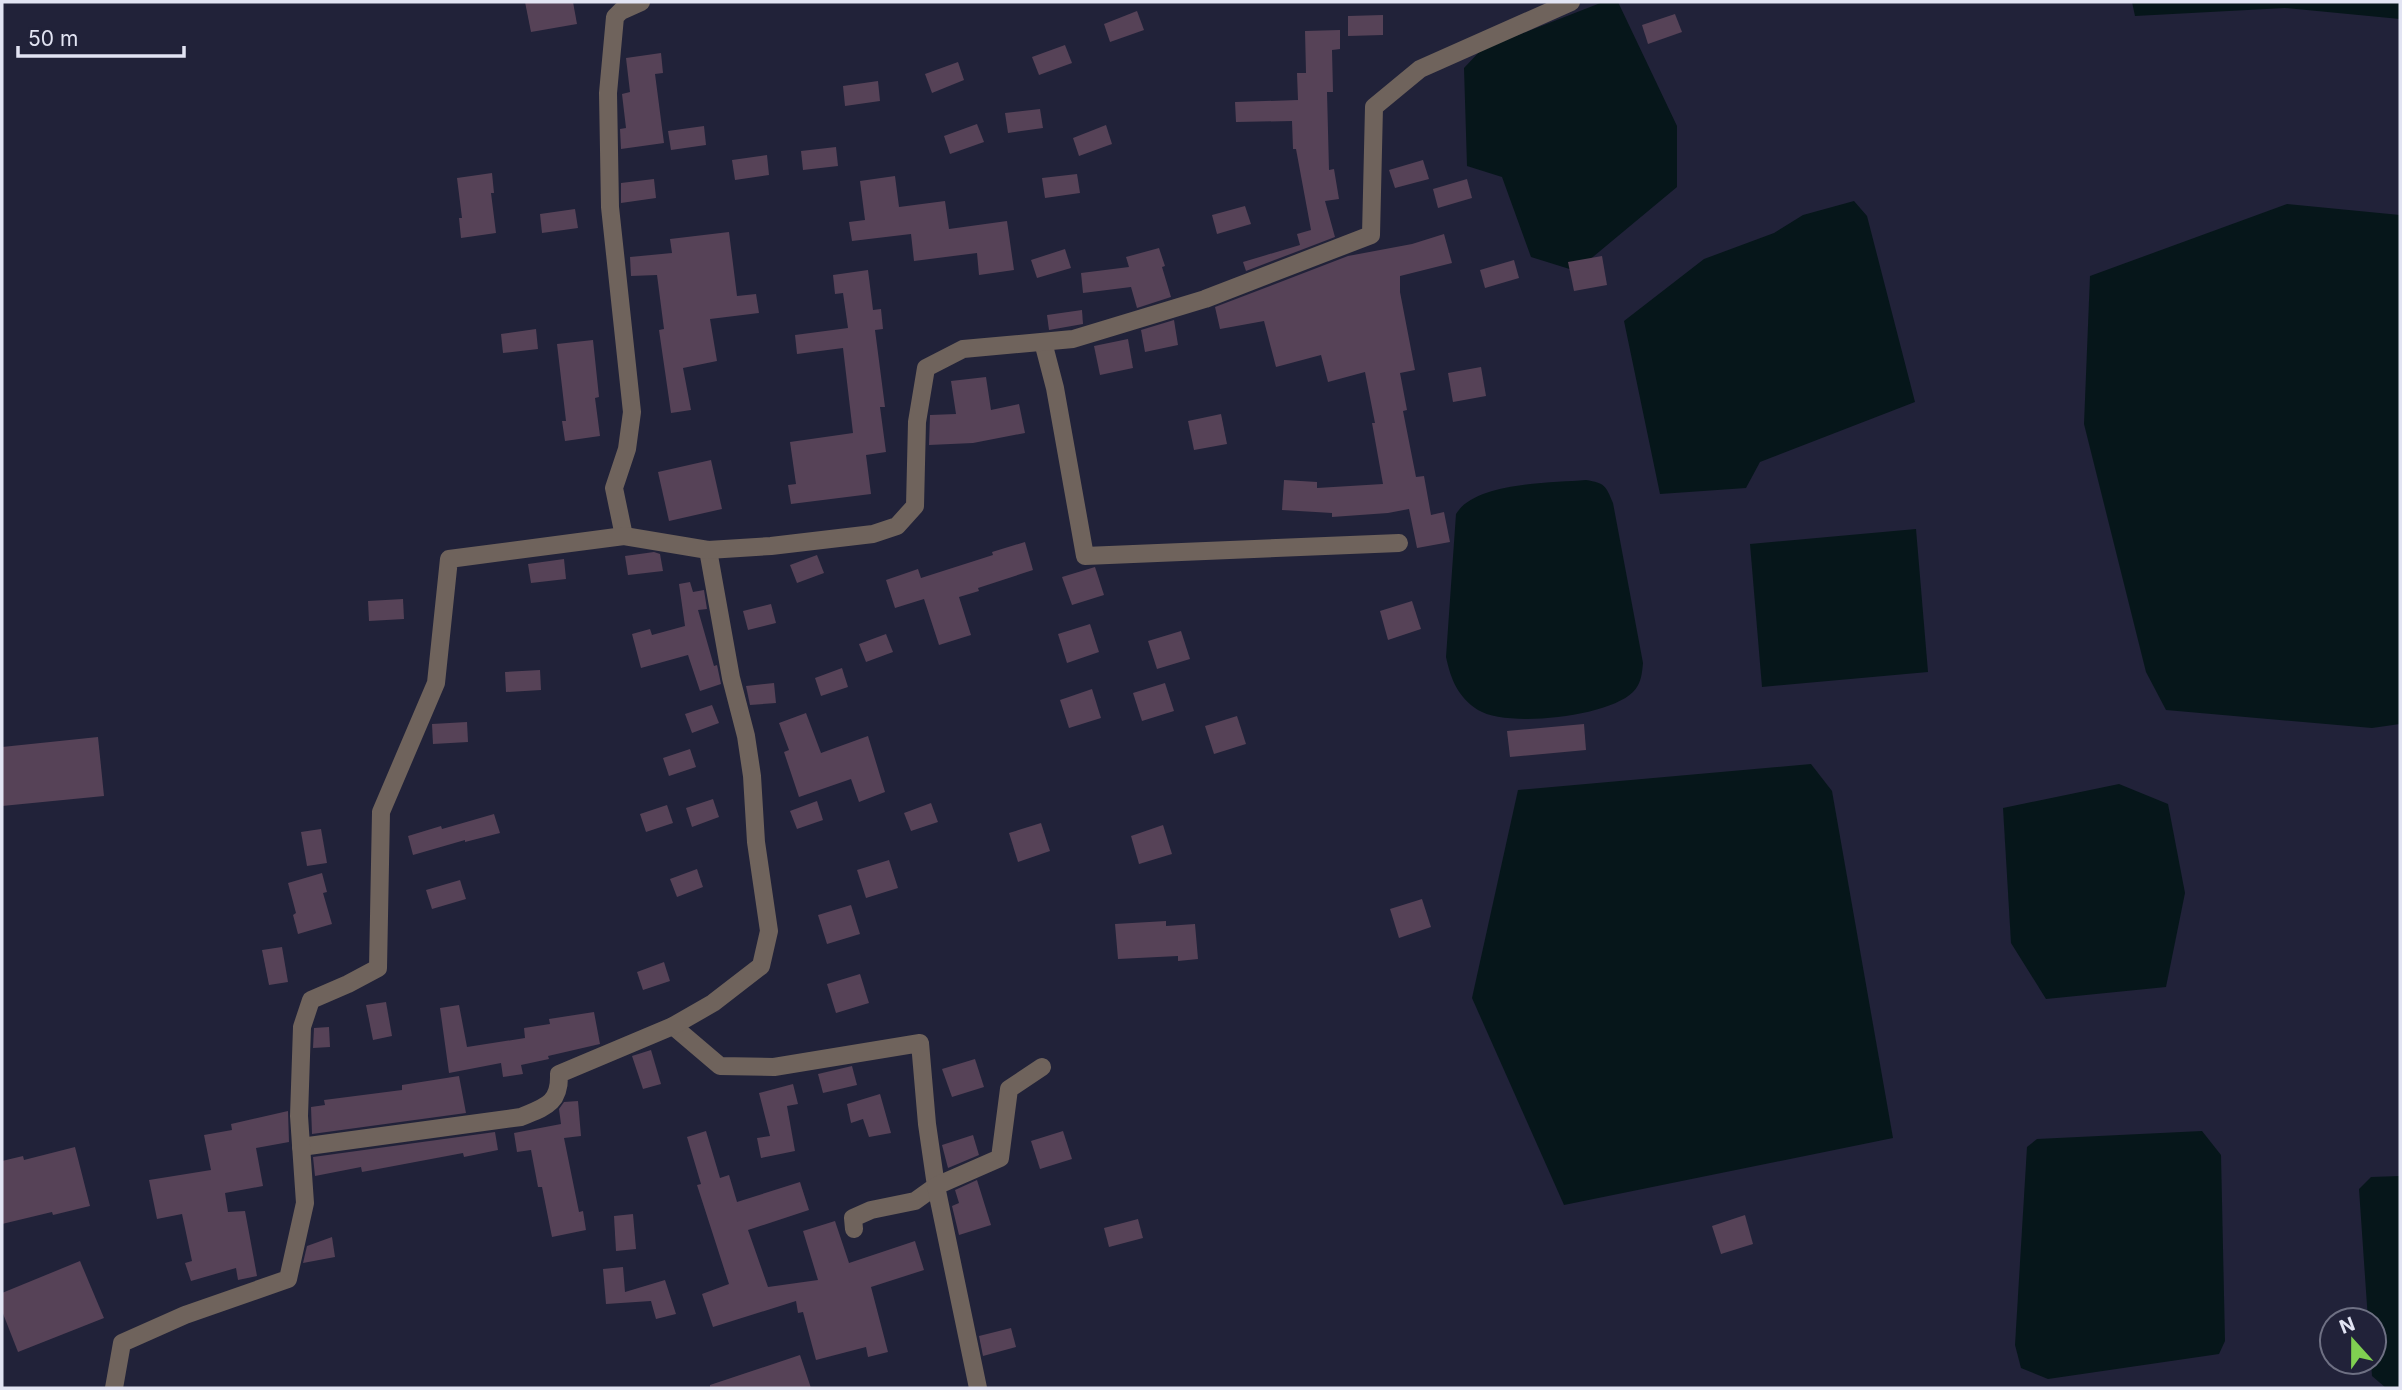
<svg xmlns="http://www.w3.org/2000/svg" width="2402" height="1390" font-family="Inter,sans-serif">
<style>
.water{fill:#06161a}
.building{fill:#564257}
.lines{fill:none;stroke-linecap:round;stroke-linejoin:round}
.street{stroke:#6f635c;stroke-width:18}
</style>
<rect width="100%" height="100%" fill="#212239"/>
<g class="water">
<polygon points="1603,2 1618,2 1677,126 1677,187 1576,271 1531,257 1502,177 1467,166 1464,68 1482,49"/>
<polygon points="2132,2 2400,2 2400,19 2285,8 2135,16"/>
<polygon points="1854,201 1867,216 1915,402 1760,462 1746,488 1660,494 1624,321 1704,259 1774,233 1803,215"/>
<polygon points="2287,204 2400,215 2400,724 2372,728 2166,710 2146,672 2084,424 2090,276"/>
<path d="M1586,480C1605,483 1606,486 1613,503L1643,663C1642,674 1641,684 1633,692C1608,717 1507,728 1478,710C1458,697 1451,680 1446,657L1456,514C1475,482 1551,483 1586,480Z"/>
<polygon points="1916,529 1928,672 1762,687 1750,544"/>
<polygon points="1811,764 1832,791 1893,1138 1564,1205 1472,998 1518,790"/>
<polygon points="2119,784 2168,804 2185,893 2166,987 2046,999 2011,943 2003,808"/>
<polygon points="2202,1131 2221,1155 2225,1341 2219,1354 2048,1379 2021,1368 2015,1345 2027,1147 2037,1139"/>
<polygon points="2400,1176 2400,1388 2386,1388 2372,1376 2371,1362 2374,1362 2374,1320 2368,1320 2359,1189 2371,1177"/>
</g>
<g class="building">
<polygon points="525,2 573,2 577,24 531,32"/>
<polygon points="1137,11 1144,30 1110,42 1104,24"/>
<polygon points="1675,14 1682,32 1648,44 1642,25"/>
<polygon points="1383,15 1383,35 1348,36 1348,16"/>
<polygon points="1340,30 1340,49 1332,50 1333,92 1327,92 1329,170 1334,169 1339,199 1325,201 1335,237 1246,271 1243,262 1300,245 1297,234 1311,230 1296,149 1293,149 1292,121 1236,122 1235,102 1298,100 1297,73 1306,73 1305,31"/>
<polygon points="1065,45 1072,63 1039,75 1032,57"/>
<polygon points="661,53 663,73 655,74 664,143 621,149 620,129 626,128 622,94 630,92 626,58"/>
<polygon points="958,62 964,80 932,93 925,74"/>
<polygon points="878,81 880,101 845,106 843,86"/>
<polygon points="1040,109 1043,128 1008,133 1005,113"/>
<polygon points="977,124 984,142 950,154 944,136"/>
<polygon points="1106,125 1112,144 1079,156 1073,138"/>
<polygon points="704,126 706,145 671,150 668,131"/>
<polygon points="836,147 838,166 803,170 801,151"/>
<polygon points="767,155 769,175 735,180 732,160"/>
<polygon points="1423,160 1429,179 1395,188 1389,170"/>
<polygon points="492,173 494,193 491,193 496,233 461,238 459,218 462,218 457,178"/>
<polygon points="1077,174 1080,193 1045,198 1042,178"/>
<polygon points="895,176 899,207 945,201 949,229 1007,221 1014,270 979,275 977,253 914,261 911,234 852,241 849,222 865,220 860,181"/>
<polygon points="654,179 656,198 621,203 621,183"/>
<polygon points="1467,179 1472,198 1438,208 1433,189"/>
<polygon points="1245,206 1251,224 1217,234 1212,215"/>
<polygon points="575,209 578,228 542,233 540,214"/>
<polygon points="729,232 737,296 756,294 759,313 710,319 717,361 683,368 691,410 671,413 659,330 664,329 657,275 631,276 630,257 672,253 670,239"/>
<polygon points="1444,234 1452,263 1400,276 1400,292 1415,370 1400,373 1407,410 1403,411 1416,477 1424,476 1431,515 1444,512 1450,542 1417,548 1409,509 1388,513 1332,517 1332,513 1282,510 1284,480 1317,482 1317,488 1383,484 1372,423 1375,423 1365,372 1328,382 1321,355 1276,367 1264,321 1220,329 1215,307 1348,256 1412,244"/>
<polygon points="1159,248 1165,266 1162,267 1171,297 1137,308 1131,287 1083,293 1081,273 1129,267 1126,257"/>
<polygon points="1065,249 1071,268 1037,278 1031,260"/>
<polygon points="1602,256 1607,285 1574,291 1568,262"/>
<polygon points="1514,260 1519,278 1485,288 1480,270"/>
<polygon points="868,270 873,310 881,309 883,329 875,330 885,407 880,407 886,452 866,455 871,494 791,504 788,485 796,484 790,442 853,433 843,348 797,354 795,335 848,328 843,293 835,294 833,275"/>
<polygon points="1082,310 1083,324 1049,330 1047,315"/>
<polygon points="1174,320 1178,345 1145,352 1141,330"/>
<polygon points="536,329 538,349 503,353 501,334"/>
<polygon points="1128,339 1133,368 1100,375 1094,346"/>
<polygon points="593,340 599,397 595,398 600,436 565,441 562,421 566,421 557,344"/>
<polygon points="1481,367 1486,396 1453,402 1448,373"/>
<polygon points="986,377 991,410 1019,404 1025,433 973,443 929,445 930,415 956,414 951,381"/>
<polygon points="1221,414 1227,444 1194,450 1188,421"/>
<polygon points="711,460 722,509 669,521 658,472"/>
<polygon points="1025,542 1033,570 978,588 979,591 959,597 971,635 939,645 924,599 895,608 886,580 918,569 921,578 993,555 992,552"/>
<polygon points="654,552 660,554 663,571 628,575 625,556"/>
<polygon points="817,555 824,573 797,583 790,565"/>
<polygon points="564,559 566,579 531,583 528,564"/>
<polygon points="1095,567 1104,595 1072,605 1062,577"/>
<polygon points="690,582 693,592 704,590 707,609 698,610 714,666 717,665 721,684 700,691 688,655 641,668 632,634 650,629 652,635 685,626 679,584"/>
<polygon points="403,599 404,619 369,621 368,601"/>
<polygon points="1412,601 1421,629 1388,640 1380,611"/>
<polygon points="771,604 776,623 748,630 743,611"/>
<polygon points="1090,624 1099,652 1067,663 1058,634"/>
<polygon points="1181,631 1190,659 1157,669 1148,641"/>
<polygon points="886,634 893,652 866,662 859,644"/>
<polygon points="842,668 848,687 821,696 815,678"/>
<polygon points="540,670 541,690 506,692 505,672"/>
<polygon points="774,683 776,703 750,705 746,686"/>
<polygon points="1165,683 1174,711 1142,721 1133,693"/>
<polygon points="1092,689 1101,718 1069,728 1060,700"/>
<polygon points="712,705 719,723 692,733 685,714"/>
<polygon points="806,713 821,753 868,736 885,792 859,802 851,779 799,797 784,752 789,750 779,723"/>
<polygon points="1237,716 1246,744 1214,754 1205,726"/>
<polygon points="467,722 468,742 433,744 432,724"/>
<polygon points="1584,724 1586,750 1510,757 1507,731"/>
<polygon points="98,737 104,796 2,806 2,747"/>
<polygon points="690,749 696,767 669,776 663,758"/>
<polygon points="713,799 719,817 692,827 686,808"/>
<polygon points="817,801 823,820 797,829 790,811"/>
<polygon points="931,803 938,822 911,831 904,813"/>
<polygon points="667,805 673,823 646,832 640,814"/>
<polygon points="494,814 500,833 465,842 465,840 413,855 408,836 441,826 442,829"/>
<polygon points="1041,823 1050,851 1018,862 1009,833"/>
<polygon points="1163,825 1172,854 1139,864 1131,836"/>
<polygon points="321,829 327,863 307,866 301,832"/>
<polygon points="889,860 898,888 866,898 857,870"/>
<polygon points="697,869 703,887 677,897 670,879"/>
<polygon points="322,873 327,892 323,893 332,924 298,934 293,915 296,913 288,883"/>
<polygon points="460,880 466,899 432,909 426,890"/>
<polygon points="1422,899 1431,927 1399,938 1390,909"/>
<polygon points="851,905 860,934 827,944 818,915"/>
<polygon points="1166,921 1166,926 1195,924 1198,959 1178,961 1178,956 1118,959 1115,924"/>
<polygon points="282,947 288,982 269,985 262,950"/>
<polygon points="664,962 670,981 643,990 637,972"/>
<polygon points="860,974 869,1003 836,1013 827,984"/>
<polygon points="386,1002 392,1036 373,1040 366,1005"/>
<polygon points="459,1005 467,1047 525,1038 524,1028 550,1024 549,1019 594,1012 600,1044 548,1056 549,1059 521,1065 523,1074 503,1077 501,1063 449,1073 440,1008"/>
<polygon points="329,1027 330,1047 313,1048 314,1028"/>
<polygon points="651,1050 661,1084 643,1089 632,1056"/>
<polygon points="975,1059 984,1087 952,1097 942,1069"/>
<polygon points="852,1066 857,1085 823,1093 818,1074"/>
<polygon points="459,1076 466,1113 312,1134 311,1107 325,1105 324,1100 402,1090 402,1085"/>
<polygon points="793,1084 798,1104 787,1106 795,1151 761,1158 757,1138 770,1136 759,1093"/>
<polygon points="880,1094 891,1133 869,1137 863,1119 851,1123 847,1104"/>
<polygon points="578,1101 581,1136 564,1138 579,1212 583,1211 586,1230 552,1237 542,1187 538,1187 531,1150 517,1152 514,1133 561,1124 559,1109 564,1102"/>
<polygon points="288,1111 289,1142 256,1148 263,1186 225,1193 228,1212 245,1211 257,1276 238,1280 236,1268 191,1281 185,1263 192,1261 182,1214 157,1219 149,1180 211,1170 204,1135 232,1130 231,1124"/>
<polygon points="706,1131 720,1178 729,1175 737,1202 800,1182 809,1210 748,1230 768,1287 818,1280 803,1231 835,1221 849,1263 915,1241 924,1270 871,1287 888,1352 868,1357 866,1347 816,1360 803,1312 798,1313 796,1301 713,1327 702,1294 729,1284 697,1185 701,1184 687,1137"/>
<polygon points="1063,1131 1072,1159 1040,1169 1031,1141"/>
<polygon points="495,1132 498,1150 464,1157 463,1153 362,1172 361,1167 315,1176 313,1157"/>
<polygon points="973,1135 979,1155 948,1168 942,1145"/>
<polygon points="75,1147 90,1206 53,1215 52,1212 2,1224 2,1161 23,1156 24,1160"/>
<polygon points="977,1180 991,1225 959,1235 952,1206 959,1203 955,1190"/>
<polygon points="633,1214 636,1249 616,1251 614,1216"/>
<polygon points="1745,1215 1753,1244 1721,1254 1712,1226"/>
<polygon points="1138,1219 1143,1238 1109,1247 1104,1228"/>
<polygon points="332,1237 335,1257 303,1263 307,1246"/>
<polygon points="80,1261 104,1318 18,1352 2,1311 2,1293"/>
<polygon points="623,1267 625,1292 665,1280 676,1314 656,1319 651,1301 606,1304 603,1269"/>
<polygon points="1011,1328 1016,1347 983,1356 979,1336"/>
<polygon points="800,1355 811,1388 710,1388 710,1385"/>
</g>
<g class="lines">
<g class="street">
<polyline points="1043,342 1055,388 1085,556 1399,543"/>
<polyline points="624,536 614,488 627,449 632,412 610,207 608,93 615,17 621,11 641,2"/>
<polyline points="673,1026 720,1066 774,1067 920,1043 927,1124 936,1186 915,1201 871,1210 853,1218 854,1229"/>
<path d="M301,1147L521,1117C545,1107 560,1104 559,1074L673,1026L713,1003L761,966L769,931L756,842L752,776L746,736L731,678L708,550"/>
<polyline points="114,1388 122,1343 185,1315 288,1279 305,1203 299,1116 302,1027 311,1000 348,984 378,968 381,812 436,683 449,559 624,536 708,550 771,546 873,534 897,526 915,506 917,422 926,368 963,349 1073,339 1205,299 1371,235 1374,107 1420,69 1571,2"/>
<polyline points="978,1388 936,1186 1000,1158 1009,1089 1042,1067"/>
</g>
</g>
<rect width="2402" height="1390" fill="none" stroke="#e2e4f3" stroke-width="7"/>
<g transform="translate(2353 1341) rotate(339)"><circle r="33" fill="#212239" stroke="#6e7083" stroke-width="2"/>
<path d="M0-5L12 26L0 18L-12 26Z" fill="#80d051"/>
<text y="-10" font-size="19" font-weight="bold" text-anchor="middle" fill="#e2e4f3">N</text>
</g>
<path d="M18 46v10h166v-10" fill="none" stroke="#e2e4f3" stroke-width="3.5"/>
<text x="28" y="46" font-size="21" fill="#e2e4f3" stroke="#212239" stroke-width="5" paint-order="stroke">50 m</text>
</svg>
